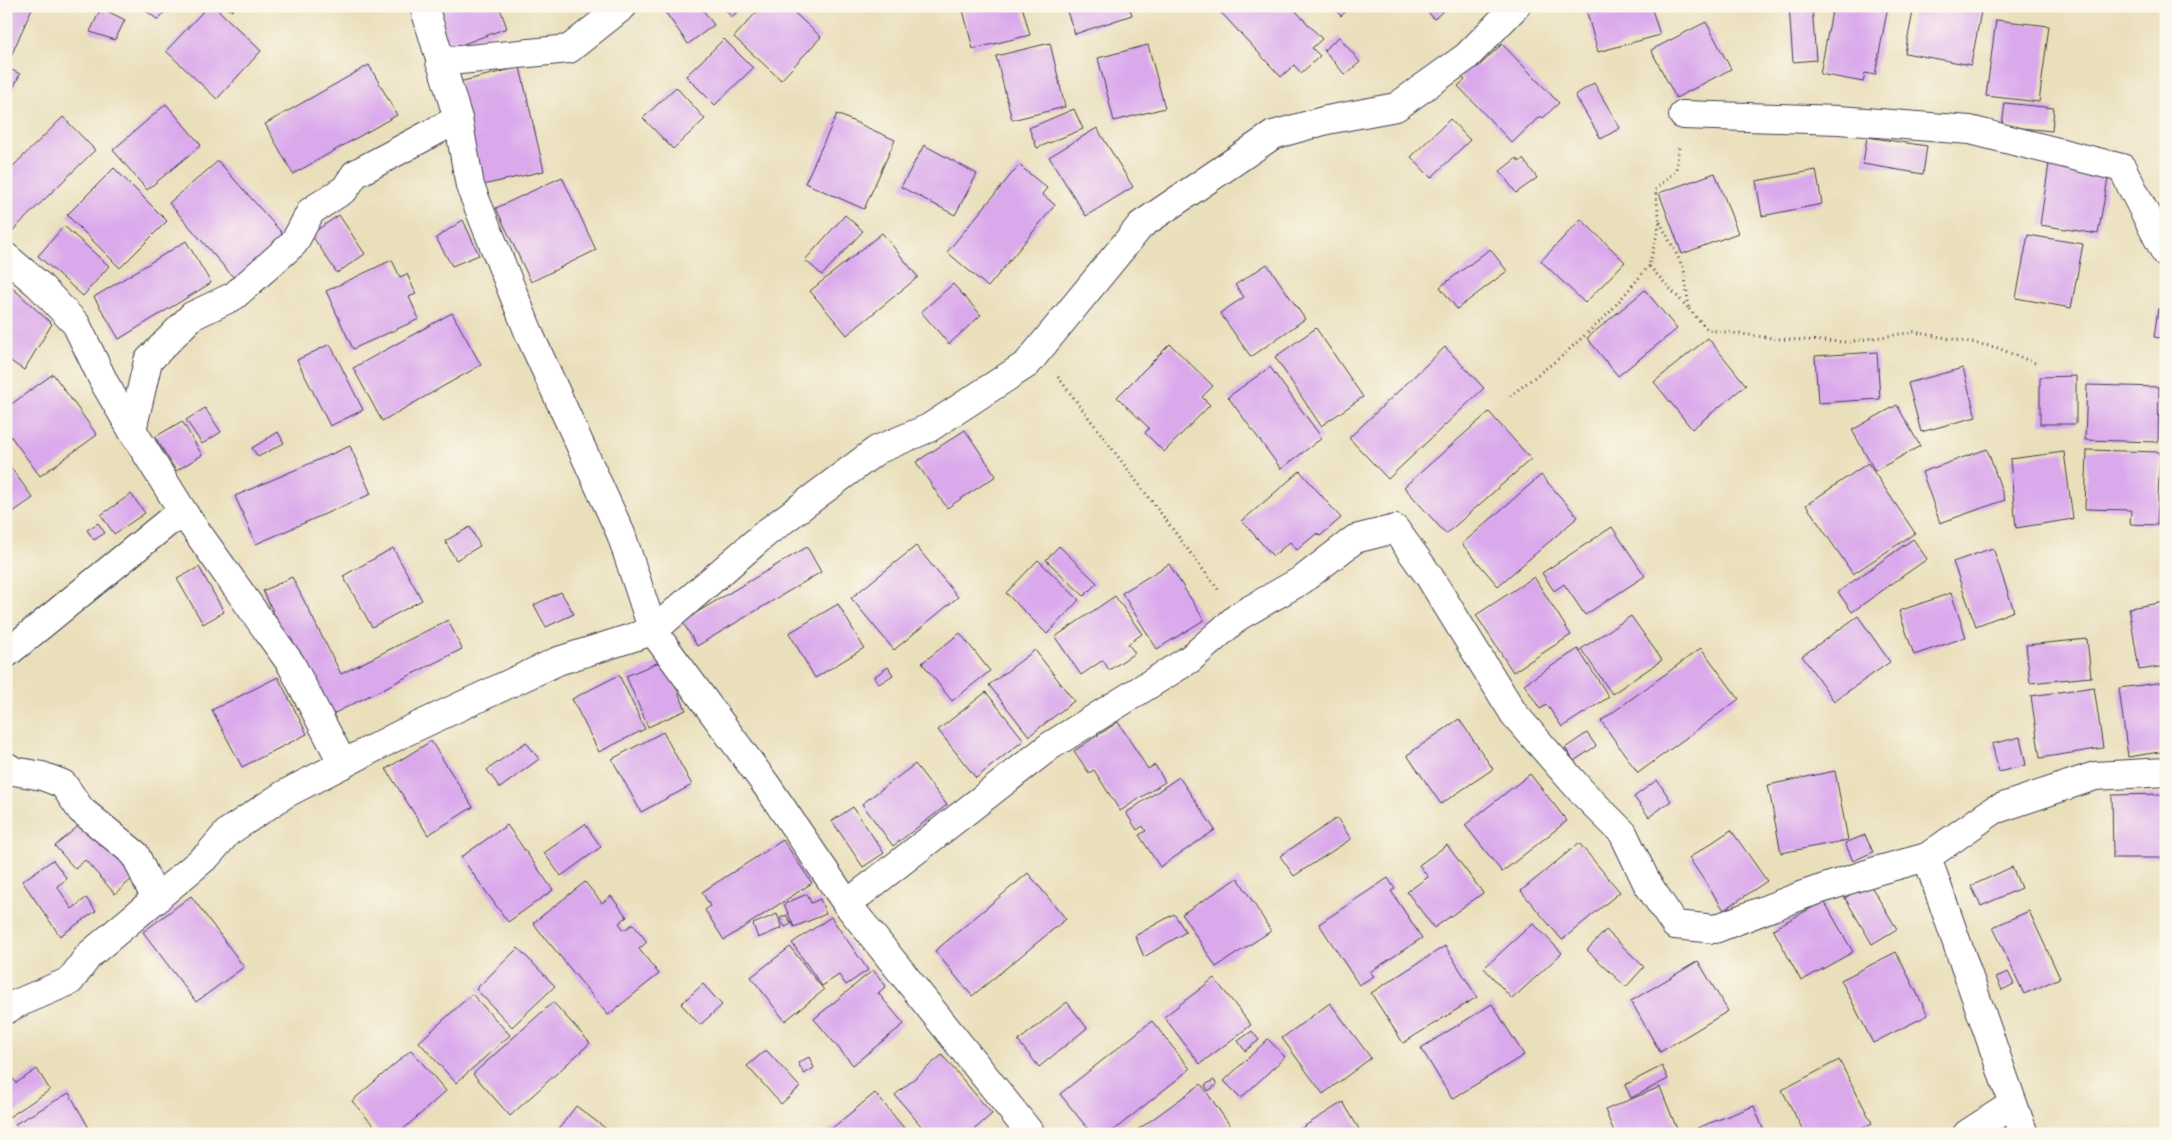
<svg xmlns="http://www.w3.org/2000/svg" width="2172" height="1140" font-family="'Shantell Sans',sans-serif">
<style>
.building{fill:#daa9ec}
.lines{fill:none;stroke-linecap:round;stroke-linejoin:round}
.street-casing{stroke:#403e4e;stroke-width:30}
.path{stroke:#403e4e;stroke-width:3;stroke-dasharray:1 4;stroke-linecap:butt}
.street{stroke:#fff;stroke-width:28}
</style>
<rect width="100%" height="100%" fill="#fbf7ec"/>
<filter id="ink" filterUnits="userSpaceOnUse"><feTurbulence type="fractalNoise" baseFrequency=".02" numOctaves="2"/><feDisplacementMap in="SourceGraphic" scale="10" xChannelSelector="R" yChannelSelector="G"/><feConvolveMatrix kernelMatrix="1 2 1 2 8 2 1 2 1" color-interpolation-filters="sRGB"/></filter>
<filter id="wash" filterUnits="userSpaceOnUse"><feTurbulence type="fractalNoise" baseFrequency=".0096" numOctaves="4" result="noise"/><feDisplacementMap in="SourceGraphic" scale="20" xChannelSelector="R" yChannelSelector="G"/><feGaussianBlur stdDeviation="1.12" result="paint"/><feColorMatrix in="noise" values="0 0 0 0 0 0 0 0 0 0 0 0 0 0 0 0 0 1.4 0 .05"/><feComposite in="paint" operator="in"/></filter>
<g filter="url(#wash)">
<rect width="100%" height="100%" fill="#eadfbb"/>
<g id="blocks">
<g class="building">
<polygon points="6,6 33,6 11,56 6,54"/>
<polygon points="140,6 169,6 158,20"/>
<polygon points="208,6 214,6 261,51 217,99 166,51"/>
<polygon points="224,6 235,6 232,11"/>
<polygon points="431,6 499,6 507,28 447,50"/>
<polygon points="661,6 700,6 714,25 688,44"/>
<polygon points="723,6 745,6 731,17"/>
<polygon points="762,6 787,6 821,37 781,80 734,37"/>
<polygon points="962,6 1022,6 1030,35 973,49"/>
<polygon points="1065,6 1129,6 1132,15 1075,34"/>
<polygon points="1215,6 1291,6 1322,39 1312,48 1320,56 1301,73 1294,65 1281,77"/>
<polygon points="1332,6 1352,6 1341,16"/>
<polygon points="1423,6 1449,6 1434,19"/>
<polygon points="1585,6 1651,6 1660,35 1598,52"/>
<polygon points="1789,6 1812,6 1816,60 1793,62"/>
<polygon points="1833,6 1888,6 1875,75 1865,73 1863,82 1820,74"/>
<polygon points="1914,6 1982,6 1971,65 1905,53"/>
<polygon points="101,8 125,20 115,40 90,32"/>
<polygon points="1996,20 2049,26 2039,102 1986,96"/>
<polygon points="1706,22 1731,69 1676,98 1651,50"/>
<polygon points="1339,37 1360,62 1345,75 1324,50"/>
<polygon points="724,39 753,68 715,105 686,76"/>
<polygon points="1050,43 1065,107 1012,120 996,56"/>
<polygon points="1502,44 1559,103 1543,118 1540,116 1512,143 1458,86 1465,80 1455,70 1469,57 1478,67"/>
<polygon points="1148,45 1165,108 1114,121 1098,58"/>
<polygon points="369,65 397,115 293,174 265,124"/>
<polygon points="6,67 20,74 6,103"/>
<polygon points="520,67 544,171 483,185 459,82"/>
<polygon points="1594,83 1620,128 1601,139 1575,95"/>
<polygon points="676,87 705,119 673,149 643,118"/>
<polygon points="2005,103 2054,108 2052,131 2002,126"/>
<polygon points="166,104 201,145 147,190 113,150"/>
<polygon points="1074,109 1083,129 1037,148 1029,128"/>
<polygon points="837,114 895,140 864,209 805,183"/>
<polygon points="63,117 95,150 6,237 6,173"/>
<polygon points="1450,119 1470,140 1431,178 1411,157"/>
<polygon points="1097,128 1133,187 1086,216 1049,157"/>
<polygon points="1867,137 1927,146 1923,174 1863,164"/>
<polygon points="924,145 977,174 955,215 901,187"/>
<polygon points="1517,158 1519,162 1523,159 1537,178 1516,193 1500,171"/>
<polygon points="218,161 290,242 240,285 169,203"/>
<polygon points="2049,164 2109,173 2098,234 2040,225"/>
<polygon points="1019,165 1047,188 1042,194 1055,205 988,287 947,252"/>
<polygon points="114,168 167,221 120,268 67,215"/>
<polygon points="1816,170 1822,204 1762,216 1756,181"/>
<polygon points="1715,173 1738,233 1682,254 1659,193"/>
<polygon points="562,177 596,250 531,282 496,208"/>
<polygon points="339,215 365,254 337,273 311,234"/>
<polygon points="845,215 863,231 822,275 805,260"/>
<polygon points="1581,219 1625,262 1585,303 1541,261"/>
<polygon points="463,220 479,255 452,266 436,238"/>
<polygon points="64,226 109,266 83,296 38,256"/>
<polygon points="882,233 918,277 847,335 810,291"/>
<polygon points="2028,235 2083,244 2071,308 2016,298"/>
<polygon points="186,241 211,283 119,339 94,297"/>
<polygon points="1490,249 1507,271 1457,309 1440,287"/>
<polygon points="392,260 400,277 407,274 416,294 409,297 419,319 353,349 326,291"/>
<polygon points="1267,264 1305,319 1251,357 1220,313 1244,297 1235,285"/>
<polygon points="6,282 52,324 24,370 6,358"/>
<polygon points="953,284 981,315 949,344 921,312"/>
<polygon points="1645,290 1677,329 1618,376 1587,338"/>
<polygon points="2158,309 2166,310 2166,339 2154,337"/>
<polygon points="452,313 481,365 382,421 353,368"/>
<polygon points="1316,328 1363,397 1321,426 1275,357"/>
<polygon points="1708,338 1746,385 1692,429 1654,382"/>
<polygon points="330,344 363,410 330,426 297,360"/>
<polygon points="1170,344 1213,386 1202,397 1210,405 1164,452 1145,433 1149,428 1117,397"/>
<polygon points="1445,347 1484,388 1388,479 1349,438"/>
<polygon points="1877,352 1880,399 1818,403 1815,356"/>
<polygon points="1270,367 1322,438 1281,469 1228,397"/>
<polygon points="1963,368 1976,417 1921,432 1908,383"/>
<polygon points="53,374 97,435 40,476 6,430 6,408"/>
<polygon points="2076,376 2076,424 2040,424 2040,377"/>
<polygon points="2087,385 2159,387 2158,442 2085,440"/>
<polygon points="1897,405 1920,446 1875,471 1852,430"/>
<polygon points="205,408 221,432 202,444 186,420"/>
<polygon points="1489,412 1531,459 1446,534 1404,487"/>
<polygon points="182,421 202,455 176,471 155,437"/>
<polygon points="965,430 996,476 947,508 916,462"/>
<polygon points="278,432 284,443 258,457 252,448"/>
<polygon points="350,446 371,494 256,544 235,496"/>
<polygon points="1987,449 2005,500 1940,523 1922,472"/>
<polygon points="2087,450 2160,452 2157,525 2130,524 2131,510 2085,509"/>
<polygon points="2064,452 2073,519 2016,528 2010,459"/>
<polygon points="2165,452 2166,452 2166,466 2162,465"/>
<polygon points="6,461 33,498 6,517"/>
<polygon points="1868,463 1915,533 1853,574 1806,505"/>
<polygon points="1300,471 1341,518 1320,536 1317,533 1297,550 1290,542 1273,556 1242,521"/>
<polygon points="1541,475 1578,517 1498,586 1462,544"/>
<polygon points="131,494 145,513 114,534 101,515"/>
<polygon points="2161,506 2166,507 2166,527 2158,526"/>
<polygon points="98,523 105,533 94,540 87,530"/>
<polygon points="470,527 480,546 456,560 445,541"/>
<polygon points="1612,527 1645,576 1585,615 1564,584 1554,591 1542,573"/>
<polygon points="1913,539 1927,559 1852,612 1838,592"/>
<polygon points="916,546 958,597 894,650 851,598"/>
<polygon points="1059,546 1097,583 1084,596 1046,560"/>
<polygon points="807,547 821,572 697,646 682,621"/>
<polygon points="393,548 422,600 372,627 343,576"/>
<polygon points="1993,548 2014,611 1976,626 1953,562"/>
<polygon points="1038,560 1079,600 1047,634 1006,593"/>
<polygon points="1169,564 1204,620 1157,649 1122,593"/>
<polygon points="199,567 224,612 203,624 177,579"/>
<polygon points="292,577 341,674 448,620 462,649 325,718 263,591"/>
<polygon points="1534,577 1571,635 1513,672 1476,615"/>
<polygon points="561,592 574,614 546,627 534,605"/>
<polygon points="1951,593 1966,637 1914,655 1899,611"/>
<polygon points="1115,596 1142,634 1128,644 1135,653 1109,670 1103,660 1081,675 1055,637"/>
<polygon points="2166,602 2166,666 2139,670 2129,608"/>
<polygon points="838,604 864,648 815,678 789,633"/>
<polygon points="1631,616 1662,660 1612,694 1581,649"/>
<polygon points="1858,616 1890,662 1834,701 1802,656"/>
<polygon points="960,633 990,671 952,701 922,663"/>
<polygon points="2087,639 2091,677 2030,683 2026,645"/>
<polygon points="1701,648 1739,699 1638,773 1601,721"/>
<polygon points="1578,649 1609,697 1562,727 1547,705 1540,709 1524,684"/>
<polygon points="1035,650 1074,701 1029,736 989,685"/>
<polygon points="664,660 686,710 648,727 626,676"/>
<polygon points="888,667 893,675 879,684 874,677"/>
<polygon points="619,675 645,729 599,752 572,699"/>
<polygon points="278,677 307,734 242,767 212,710"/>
<polygon points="2166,682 2166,751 2128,757 2119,688"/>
<polygon points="2094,687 2103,748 2040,758 2031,696"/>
<polygon points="986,692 1024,740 976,778 938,730"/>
<polygon points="1459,719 1493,769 1441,804 1407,755"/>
<polygon points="1118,722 1148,769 1155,765 1165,782 1120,811 1094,770 1089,773 1074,751"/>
<polygon points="663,732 692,785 641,812 612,759"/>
<polygon points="1587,733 1596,746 1574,761 1565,748"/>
<polygon points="2020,737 2026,765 1999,772 1992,744"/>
<polygon points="431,741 473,807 428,835 386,769"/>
<polygon points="526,742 539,759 500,788 487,770"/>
<polygon points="915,764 947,805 893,846 862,804"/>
<polygon points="1835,771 1848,840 1781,853 1768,785"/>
<polygon points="1530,774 1567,821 1502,872 1465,825"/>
<polygon points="1179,777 1215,830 1160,867 1139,835 1146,831 1143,826 1137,830 1126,813"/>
<polygon points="1657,780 1671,801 1649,817 1634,797"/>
<polygon points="2166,794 2166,858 2113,858 2112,795"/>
<polygon points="853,807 884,853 863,867 832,821"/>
<polygon points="1337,818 1351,839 1294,876 1280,856"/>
<polygon points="84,821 134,877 115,894 85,860 75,869 55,846"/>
<polygon points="585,824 601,847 561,876 544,853"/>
<polygon points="507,825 553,890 508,922 461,857"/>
<polygon points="1731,830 1767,881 1724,910 1689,858"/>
<polygon points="1865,835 1873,852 1853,861 1845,843"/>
<polygon points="783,840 812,883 724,940 705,910 710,906 702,892"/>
<polygon points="1579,843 1620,892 1562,940 1521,891"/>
<polygon points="1447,845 1483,893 1434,928 1407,892 1428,877 1419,865"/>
<polygon points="53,860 67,879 57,886 72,909 86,898 96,911 60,936 22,881"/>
<polygon points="2012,867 2021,888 1981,906 1971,886"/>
<polygon points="1028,873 1066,919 972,996 935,951"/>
<polygon points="1238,878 1271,931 1216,967 1182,914"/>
<polygon points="1388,878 1395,889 1391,891 1422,938 1370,972 1374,976 1359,985 1319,924"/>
<polygon points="585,882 602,903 611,896 627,917 619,923 624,930 633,924 647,942 639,949 659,974 608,1015 533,923"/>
<polygon points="1869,883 1897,929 1872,944 1845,898"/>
<polygon points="807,894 811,903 820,899 826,914 794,927 784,904"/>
<polygon points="191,896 244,967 196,1002 143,932"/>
<polygon points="1824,901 1853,952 1801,981 1773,929"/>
<polygon points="2029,911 2060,978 2024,994 1993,927"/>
<polygon points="777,914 782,928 758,938 753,924"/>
<polygon points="1174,914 1186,932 1144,957 1135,936"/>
<polygon points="786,915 791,924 785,927 780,918"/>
<polygon points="831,917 868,970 846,985 839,975 822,986 792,943"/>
<polygon points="1533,923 1562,953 1512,999 1484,968"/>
<polygon points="1606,930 1644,967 1626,987 1587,950"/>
<polygon points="1445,946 1477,997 1403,1043 1371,993"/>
<polygon points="790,947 824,990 785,1021 751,977"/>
<polygon points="518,948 555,986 512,1027 476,989"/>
<polygon points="1896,952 1928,1015 1873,1043 1841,980"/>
<polygon points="1698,961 1728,1011 1660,1052 1631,1001"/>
<polygon points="873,970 886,986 878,993 904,1024 853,1065 814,1019"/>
<polygon points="2008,972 2014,984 2002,990 1996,977"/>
<polygon points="1214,978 1251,1025 1200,1064 1164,1017"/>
<polygon points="703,984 722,1005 700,1025 681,1004"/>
<polygon points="472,994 510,1035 456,1083 419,1042"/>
<polygon points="553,1002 590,1043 510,1116 473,1074"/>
<polygon points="1067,1002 1087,1028 1039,1067 1018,1041"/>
<polygon points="1330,1003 1371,1058 1323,1094 1282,1038"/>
<polygon points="1492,1004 1524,1055 1452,1099 1421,1048"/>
<polygon points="1152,1021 1190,1069 1109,1134 1092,1134 1060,1094"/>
<polygon points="1252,1031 1259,1040 1245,1051 1238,1041"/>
<polygon points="1268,1039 1285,1057 1241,1098 1224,1081"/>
<polygon points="411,1050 446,1091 398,1134 381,1134 352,1101"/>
<polygon points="766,1050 800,1087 781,1104 747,1066"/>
<polygon points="942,1055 992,1114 969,1134 928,1134 895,1095"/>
<polygon points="809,1057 814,1068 804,1074 798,1063"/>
<polygon points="1839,1060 1872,1123 1850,1134 1805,1134 1782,1090"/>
<polygon points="1662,1066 1668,1079 1631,1098 1625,1085"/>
<polygon points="37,1069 50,1090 6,1119 6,1075 9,1073 16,1083"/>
<polygon points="1214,1080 1217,1085 1208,1091 1205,1085"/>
<polygon points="1201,1084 1233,1130 1228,1134 1132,1134"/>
<polygon points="1660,1087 1679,1134 1615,1134 1605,1110"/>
<polygon points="69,1093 89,1128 80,1134 21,1134 15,1124"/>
<polygon points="875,1093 909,1134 825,1134"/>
<polygon points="1343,1102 1362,1134 1292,1134"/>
<polygon points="576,1106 613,1134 555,1134"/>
<polygon points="1754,1106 1765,1134 1700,1134 1697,1128"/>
</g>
</g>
</g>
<g filter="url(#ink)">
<use href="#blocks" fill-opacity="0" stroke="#403e4e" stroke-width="1"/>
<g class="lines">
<g class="street-casing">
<g id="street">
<polyline points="424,6 458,119 470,186 531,338 621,534 653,631 767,786 847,904 1031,1134"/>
<polyline points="440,62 569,49 623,6"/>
<polyline points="1683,115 1839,120 1970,130 2122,168 2166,254"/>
<polyline points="6,257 39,285 76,324 105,384 132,430"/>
<polyline points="185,515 291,664 343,764"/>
<polyline points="6,654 168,522 185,515 132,430 148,361 192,316 234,296 294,243 311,211 345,189 355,174 458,119"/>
<polyline points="6,766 14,771 42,776 63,784 81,810 135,854 156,900"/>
<polyline points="1927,857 2013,1104"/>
<polyline points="847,904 1050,746 1190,659 1239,616 1302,580 1355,539 1395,529 1429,576 1514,714 1582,792 1623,833 1647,883 1675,925 1715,929 1803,895 1876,871 1927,857 1994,810 2095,776 2166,772"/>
<polyline points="6,1010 16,1004 70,981 89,955 208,855 228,832 285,794 401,734 558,661 653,631 766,533 877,450 929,428 1027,364 1141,225 1273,135 1327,120 1396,107 1466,57 1516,6"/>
<polyline points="1967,1134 2013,1104 2024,1134"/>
</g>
</g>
<g class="path">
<polyline points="1660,222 1684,269 1689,309 1649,266 1660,222 1655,190 1676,170 1679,146"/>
<polyline points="1689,309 1708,330 1781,339 1847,342 1914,332 1995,347 2035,363"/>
<polyline points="1058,377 1220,592"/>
<polyline points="1510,396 1562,356 1609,313 1649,266"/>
</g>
<use href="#street" class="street"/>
</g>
</g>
<rect width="2172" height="1140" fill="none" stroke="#fbf7ec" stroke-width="25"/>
</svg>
